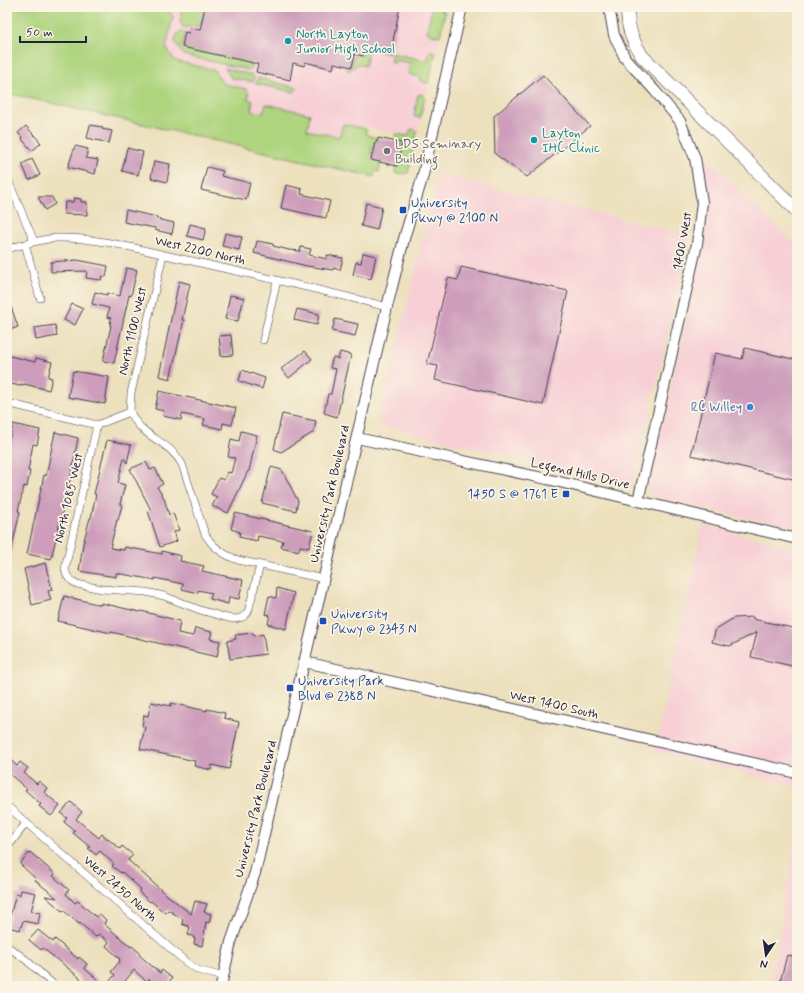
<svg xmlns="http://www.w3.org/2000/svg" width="804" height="993" font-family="Mynerve,sans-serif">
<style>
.built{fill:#f7cfd5}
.green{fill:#aed47e;stroke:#687b5c}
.building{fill:#cd9dbb}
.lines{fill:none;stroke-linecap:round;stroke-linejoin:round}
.street-casing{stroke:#403e4e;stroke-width:8}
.secondary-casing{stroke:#403e4e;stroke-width:12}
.highway-casing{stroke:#403e4e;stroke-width:14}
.street{stroke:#fff;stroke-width:7}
.secondary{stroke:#fff;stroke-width:10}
.highway{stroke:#fff;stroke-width:13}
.culture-dot{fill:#0f9aa8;stroke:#fcf5e5;stroke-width:1.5}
.worship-dot{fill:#6b7280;stroke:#fcf5e5;stroke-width:1.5}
.transit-dot{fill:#1a4fb4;stroke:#fcf5e5;stroke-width:1.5}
.shop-dot{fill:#3f7fe0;stroke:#fcf5e5;stroke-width:1.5}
.labels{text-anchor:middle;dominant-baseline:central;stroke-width:3.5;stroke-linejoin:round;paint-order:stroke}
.culture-label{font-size:13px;fill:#0d838f;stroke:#fcf5e5;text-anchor:start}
.worship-label{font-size:13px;fill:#5b616d;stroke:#fcf5e5;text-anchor:start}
.transit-label{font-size:13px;fill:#164399;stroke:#fcf5e5;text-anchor:start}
.street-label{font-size:13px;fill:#22223b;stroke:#fcf5e5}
.shop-label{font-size:13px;fill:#366cbe;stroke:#fcf5e5;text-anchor:end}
</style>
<rect width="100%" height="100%" fill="#fcf5e5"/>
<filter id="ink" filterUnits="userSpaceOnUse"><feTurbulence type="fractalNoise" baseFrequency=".025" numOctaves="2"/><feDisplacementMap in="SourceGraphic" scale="8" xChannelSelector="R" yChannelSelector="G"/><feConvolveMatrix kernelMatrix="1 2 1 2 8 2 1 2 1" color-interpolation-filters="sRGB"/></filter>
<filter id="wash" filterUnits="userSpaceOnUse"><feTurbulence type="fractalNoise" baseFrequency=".012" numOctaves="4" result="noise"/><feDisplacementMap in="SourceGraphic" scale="16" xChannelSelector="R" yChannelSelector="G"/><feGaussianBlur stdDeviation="0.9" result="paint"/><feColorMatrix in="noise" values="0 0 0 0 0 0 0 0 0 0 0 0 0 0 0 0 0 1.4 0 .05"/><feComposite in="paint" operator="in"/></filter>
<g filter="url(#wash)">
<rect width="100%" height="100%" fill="#ece0bd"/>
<g class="built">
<polygon points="7,7 447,7 416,138 362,126 351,172 7,93"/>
<polygon points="705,155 797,247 797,529 650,495 647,490 705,238 707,219 708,201 707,181 701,158"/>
<polygon points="438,174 690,236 632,485 378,425"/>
<polygon points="703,525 797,548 797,787 655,751"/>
<polygon points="797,828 797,986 771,986 795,838"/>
</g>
<g class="green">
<polygon points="7,7 166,7 173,17 166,47 175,61 214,70 223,84 246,89 249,94 248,99 253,101 251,111 263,113 266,104 310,114 307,130 339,137 343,124 366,129 366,134 378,139 377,142 375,142 374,148 372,148 371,153 381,162 379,172 375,171 374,177 7,93"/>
<path d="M178,7H205L200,26C194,25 189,28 183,27L180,22L182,14Z"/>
<polygon points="432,7 442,7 441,11 445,12 440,36 429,34 427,31"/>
<polygon points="182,31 185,32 182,47 249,62 251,68 249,70 183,55 175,42 177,34"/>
<polygon points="365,47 369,48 365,66 358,64 349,71 346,69 347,66 352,67 355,54 363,56"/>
<polygon points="430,51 436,52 428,83 420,81 419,77 408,74 410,63 396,60 395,63 390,62 392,53 427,61"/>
<polygon points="225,68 252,75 254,77 253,82 231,78"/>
<polygon points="258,78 298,88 294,92 256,84"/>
<polygon points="420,94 425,96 420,118 415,117 414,115 418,95"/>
<polygon points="411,129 416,130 417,132 408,173 397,174 395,173 395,171 402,143 398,142 396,134 408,136"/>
</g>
<g id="blocks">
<g class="building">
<polygon points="205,7 400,7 390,55 364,49 363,56 355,54 352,67 334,63 333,69 305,62 304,66 293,63 290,80 256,72 258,64 182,47 185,32 189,33 190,28 200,30"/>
<polygon points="543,75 590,126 527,177 495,154 494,116"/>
<polygon points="90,125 102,127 102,129 112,131 109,143 87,138"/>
<polygon points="26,126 41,143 32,151 22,139 23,138 18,133"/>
<polygon points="378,138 402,143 397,166 371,160 375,142 377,142"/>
<polygon points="75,146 88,149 86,158 98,160 95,174 68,167"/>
<polygon points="127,148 143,152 138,175 122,171"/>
<polygon points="32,159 40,175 29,180 22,164"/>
<polygon points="154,161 170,164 167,182 151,178"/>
<polygon points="207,167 223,171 221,176 250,183 246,200 201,190"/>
<polygon points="286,185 302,189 301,194 330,201 326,218 281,208"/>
<polygon points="38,197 52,197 55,204 45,210"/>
<polygon points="74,198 81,199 81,202 87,202 87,215 64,214 65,202 73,202"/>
<polygon points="366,203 382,207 377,230 361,226"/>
<polygon points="126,210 157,217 157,219 174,223 172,234 155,230 155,228 124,222"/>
<polygon points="190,224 206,228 203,240 187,236"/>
<polygon points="225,233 242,237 239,250 222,246"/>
<polygon points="257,241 273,244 273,246 289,250 300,251 301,247 311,249 309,255 327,259 327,255 343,258 340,270 334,268 333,270 307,266 254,253"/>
<polygon points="363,253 376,256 371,279 353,275 356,262 361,263"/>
<polygon points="77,260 108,266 106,277 102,276 101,280 86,278 87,271 51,272 51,262"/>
<polygon points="461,267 568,291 543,405 435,380 438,366 427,364 448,278 458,280"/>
<polygon points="126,268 137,270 131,296 129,295 114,363 103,361 111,326 110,326 111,318 107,317 109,308 92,304 95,292 107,295 107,293 120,296"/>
<polygon points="179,281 190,284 182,320 184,320 170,379 159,376"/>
<polygon points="230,295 244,298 238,321 225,319"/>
<polygon points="8,298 18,327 7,331 7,299"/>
<polygon points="72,304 83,309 75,325 64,320"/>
<polygon points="297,309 319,314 317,325 294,320"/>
<polygon points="335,319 358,324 355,336 332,331"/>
<polygon points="55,325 57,336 36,340 34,328"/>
<polygon points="231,335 233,355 221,356 219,336"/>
<polygon points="745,348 797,360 797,480 691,455 715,353 742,359"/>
<polygon points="305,351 312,359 289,378 281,369"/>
<polygon points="340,352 351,355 337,417 324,413 328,394 331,394 336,369 330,368 333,357 338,359"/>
<polygon points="10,356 35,362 36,358 52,362 48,377 52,378 49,390 24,384 24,385 20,384 20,386 7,383 7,371"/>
<polygon points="242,370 265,378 262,389 239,381"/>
<polygon points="73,371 109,377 105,404 68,397"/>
<polygon points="159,391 236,408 232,425 223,423 222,429 203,425 205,419 182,414 181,420 163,416 164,411 155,409"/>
<polygon points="282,414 316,421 314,432 281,452 274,449"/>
<polygon points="13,424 40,430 37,445 33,444 28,471 30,471 27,487 24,486 18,511 20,512 10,555 7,554 7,448"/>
<polygon points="241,431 257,435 249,471 248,471 228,513 212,506 217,497 211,494 219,478 224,480 228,472 231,473 235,458 228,457 231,439 239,441"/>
<polygon points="55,432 78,438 71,476 51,559 27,554 44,475 46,476"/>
<polygon points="107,440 131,445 127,463 124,458 118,483 125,485 120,504 122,505 118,520 117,520 110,548 124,550 125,547 162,554 162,551 181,556 180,561 204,566 202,571 243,580 239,599 229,597 228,604 210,599 212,593 198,590 198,593 182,589 183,584 155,578 155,580 116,573 116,577 79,571 83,544 90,518 91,518 96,494 94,494"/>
<polygon points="146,462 150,470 155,468 163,484 157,487 164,498 169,515 173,513 179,530 174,532 177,541 160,547 148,511 151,510 130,469"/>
<polygon points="271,467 282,470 298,501 296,511 262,503"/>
<polygon points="235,513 313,531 309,548 300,546 299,551 281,547 283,541 258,536 257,541 239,537 240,532 231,529"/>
<polygon points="45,563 52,590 48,591 51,600 32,605 24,569"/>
<polygon points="277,588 294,593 286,629 268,624 270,615 265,614 269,596 276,598"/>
<polygon points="64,596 101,605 101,603 140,612 141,611 180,621 178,633 193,636 195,628 212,632 210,639 220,641 217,657 111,632 111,633 58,621"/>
<polygon points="753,617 753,619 797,629 797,667 751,657 757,632 730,646 712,642 716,629 734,618"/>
<polygon points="253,633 254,636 263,634 266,654 230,659 227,641 236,639 235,635"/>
<polygon points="151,702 171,706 171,703 207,711 207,709 225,713 224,718 239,722 229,769 212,765 211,770 194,766 195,761 140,749 145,727 142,726 144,715 148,716"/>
<polygon points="7,757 17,766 20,762 28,768 24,773 37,784 39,781 47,788 44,792 60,806 51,816 39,806 41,804 25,790 27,789 7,772"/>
<polygon points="71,802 82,812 76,819 99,838 102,834 120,849 122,846 133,855 128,860 162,891 191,914 195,901 207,904 204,912 211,914 209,923 206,922 202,946 194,944 195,938 193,938 193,936 188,935 190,927 182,924 183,919 168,910 165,913 151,901 150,902 139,892 141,889 122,872 121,873 112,866 114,864 100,851 96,855 88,848 90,847 73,833 75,831 64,822 67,818 61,813"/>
<polygon points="30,852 55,874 53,876 69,890 66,894 75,903 78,901 96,917 100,914 106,920 104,924 131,947 132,946 140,953 139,955 160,973 162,970 172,978 166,986 158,986 149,979 147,982 134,970 121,986 86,986 80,980 81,979 56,958 56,959 43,948 41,950 29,940 38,930 53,942 55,939 78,959 79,957 87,964 84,968 105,986 115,975 111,972 120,961 119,960 120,959 106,946 109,942 99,934 96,937 80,923 79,924 63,910 62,911 45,896 57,898 35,880 36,879 20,864"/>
<polygon points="21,890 36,893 31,911 40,913 38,924 23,921 20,930 7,927 16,894 20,895"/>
<polygon points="787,955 797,957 797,986 779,986"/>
</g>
</g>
</g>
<g filter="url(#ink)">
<use href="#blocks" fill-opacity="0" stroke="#403e4e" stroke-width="1"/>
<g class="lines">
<g class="street-casing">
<g id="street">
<polyline points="7,178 34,241"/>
<polyline points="25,244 40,298"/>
<path d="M7,249C23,245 40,239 57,238C102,237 148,252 192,261C257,276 323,290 387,307"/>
<polyline points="263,340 277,281"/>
<polyline points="7,403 97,425 130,412"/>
<path d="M130,412C134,420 139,427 146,432C160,443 173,448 182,464L205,534C213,548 224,555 238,560L324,579"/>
<polyline points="130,412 131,393 163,255"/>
<polyline points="97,425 65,569 67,576 72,581 77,584 102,589 146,592 164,596 200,610 228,618 236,619 243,617 248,612 260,565"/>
<polyline points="7,806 187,963 198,970 224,977"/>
<polyline points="7,848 26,823"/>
<polyline points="7,946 25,959 55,986"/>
</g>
</g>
<g class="secondary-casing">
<g id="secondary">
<polyline points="609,7 614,35 625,58 655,91 680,121 695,158 702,202 697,244 638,501"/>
<polyline points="357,438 547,479 797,539"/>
<polyline points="305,662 797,773"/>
<polyline points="221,986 231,942 255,873 387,307 405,235 422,179 462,7"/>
</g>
</g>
<g class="highway-casing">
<path id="highway" d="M628,7C626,25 632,41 642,56L797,211"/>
</g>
<use href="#street" class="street"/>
<use href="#secondary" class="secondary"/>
<use href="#highway" class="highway"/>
</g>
</g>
<g class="culture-dot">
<circle cx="288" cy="41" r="4"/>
<circle cx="534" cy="140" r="4"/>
</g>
<circle class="worship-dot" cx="387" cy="151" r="4"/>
<g class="transit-dot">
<rect x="399" y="206" width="8" height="8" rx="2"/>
<rect x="562" y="490" width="8" height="8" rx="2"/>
<rect x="319" y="617" width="8" height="8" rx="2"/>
<rect x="286" y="684" width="8" height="8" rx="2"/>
</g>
<circle class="shop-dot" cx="750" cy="407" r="4"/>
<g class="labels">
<g class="culture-label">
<text x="296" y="34">North Layton<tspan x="296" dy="15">Junior High School</tspan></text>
<text x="542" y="133">Layton<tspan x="542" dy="15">IHC Clinic</tspan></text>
</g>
<g class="worship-label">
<text x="395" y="144">LDS Seminary<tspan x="395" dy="15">Building</tspan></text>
</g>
<g class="transit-label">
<text x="411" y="203">University<tspan x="411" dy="15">Pkwy @ 2100 N</tspan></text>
<text x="558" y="494" text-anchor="end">1450 S @ 1761 E</text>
<text x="331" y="614">University<tspan x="331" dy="15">Pkwy @ 2343 N</tspan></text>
<text x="298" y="681">University Park<tspan x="298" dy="15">Blvd @ 2388 N</tspan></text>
</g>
<g class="street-label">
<text transform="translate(683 241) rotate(-80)">1400 West</text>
<text transform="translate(200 251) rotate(13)">West 2200 North</text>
<text transform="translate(133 331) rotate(-77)">North 1100 West</text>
<text transform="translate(580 474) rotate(13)">Legend Hills Drive</text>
<text transform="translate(330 494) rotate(-77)">University Park Boulevard</text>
<text transform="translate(69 498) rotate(-77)">North 1085 West</text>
<text transform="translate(554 705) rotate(13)">West 1400 South</text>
<text transform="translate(256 809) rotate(-76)">University Park Boulevard</text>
<text transform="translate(120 889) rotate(41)">West 2450 North</text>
</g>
<g class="shop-label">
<text x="742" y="407">RC Willey</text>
</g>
</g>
<rect width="804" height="993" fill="none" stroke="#fcf5e5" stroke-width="24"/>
<g transform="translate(766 955) rotate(193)" stroke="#fcf5e5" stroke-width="3" paint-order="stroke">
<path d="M0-3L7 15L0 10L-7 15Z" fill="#22223b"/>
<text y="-6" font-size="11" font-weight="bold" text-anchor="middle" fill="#22223b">N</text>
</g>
<path d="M20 36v6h66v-6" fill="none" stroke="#22223b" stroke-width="2"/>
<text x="26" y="36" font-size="12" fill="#22223b" stroke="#fcf5e5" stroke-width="3" paint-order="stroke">50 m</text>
</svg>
